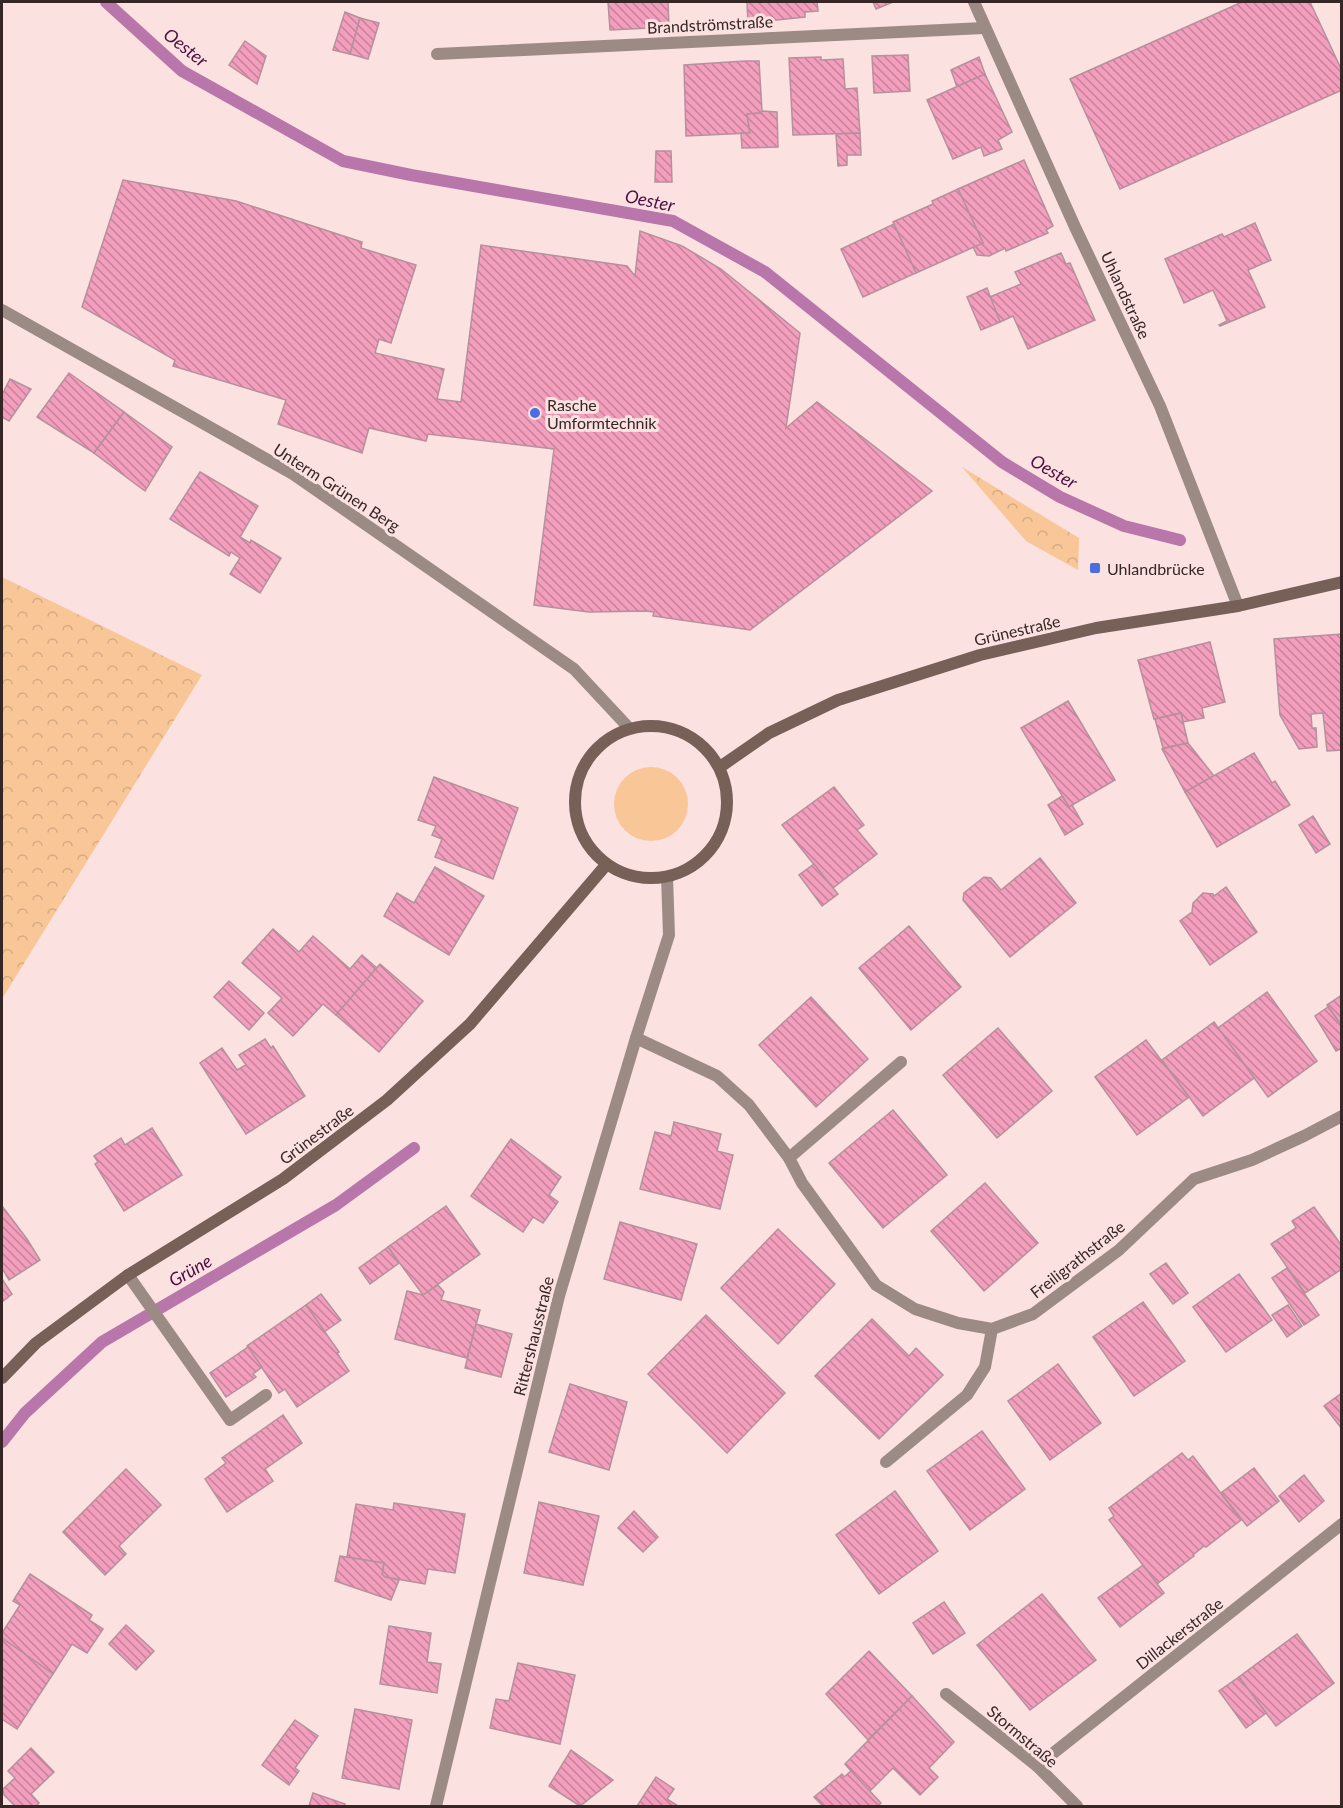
<svg xmlns="http://www.w3.org/2000/svg" width="1343" height="1808" font-family="Lato,sans-serif">
<style>
.green{fill:#f9c698}
.forest{fill:url(#forest-crowns)}
.lines{fill:none;stroke-linecap:round;stroke-linejoin:round}
.stream{stroke:#b876aa;stroke-width:12}
.building{fill:url(#building-back-hatch);stroke:#b6909c;stroke-width:1.5}
.lane{stroke:#9c8b85;stroke-width:12}
.street{stroke:#9c8b85;stroke-width:12}
.secondary{stroke:#776057;stroke-width:12}
.poi-dot{fill:#4b6de0;stroke:#fbe1e0;stroke-width:2}
.labels{text-anchor:middle;dominant-baseline:central;stroke-width:6;stroke-linejoin:round;paint-order:stroke}
.street-label{font-size:16px;fill:#362626;stroke:#fbe1e0}
.poi-label{font-size:16px;fill:#362626;stroke:#fbe1e0;text-anchor:start}
.water-label{font-size:18px;font-style:italic;fill:#4c0f43;stroke:#fbe1e0}
</style>
<defs>
<pattern id="forest-crowns" width="20" height="18" patternUnits="userSpaceOnUse" patternTransform="scale(1.5)"><rect width="20" height="18" fill="#f9c698"/><path d="M2 6a3 3 0 1 1 6 0M12 15a3 3 0 1 1 6 0" fill="none" stroke="#d6aa83"/></pattern>
<pattern id="building-back-hatch" width="6" height="6" patternUnits="userSpaceOnUse" patternTransform="scale(1.5)"><rect width="6" height="6" fill="#f49ebd"/><path d="M-1 5l2 2M0 0l6 6M5-1l2 2" fill="none" stroke="#c68199"/></pattern>
</defs>
<rect width="100%" height="100%" fill="#fbe1e0"/>
<circle class="green" cx="651" cy="804" r="37"/>
<g class="forest">
<polygon points="962,467 1079,538 1078,570 1026,541"/>
<polygon points="2,577 202,675 2,999"/>
</g>
<g class="lines">
<g class="stream">
<polyline points="106,2 182,71 343,161 411,175 673,221 765,272 1002,462 1060,497 1124,526 1180,540"/>
<polyline points="2,1442 25,1413 102,1342 336,1205 414,1148"/>
</g>
</g>
<g class="building">
<polygon points="608,2 668,2 669,27 610,30"/>
<polygon points="747,2 817,2 818,11 805,12 805,17 748,23"/>
<polygon points="873,2 893,2 876,9"/>
<polygon points="1242,2 1310,2 1342,71 1342,90 1120,189 1070,79"/>
<polygon points="345,12 360,18 350,54 333,50"/>
<polygon points="360,18 379,23 368,59 350,54"/>
<polygon points="245,41 266,56 257,84 229,65"/>
<polygon points="908,55 910,91 874,93 872,56"/>
<polygon points="821,57 821,60 843,59 845,89 857,88 860,133 793,135 789,58"/>
<polygon points="979,57 985,74 957,87 951,70"/>
<polygon points="745,61 759,61 762,111 761,113 747,114 750,133 686,136 684,65"/>
<polygon points="985,74 1012,132 998,140 1002,149 984,156 981,147 953,159 927,100"/>
<polygon points="762,111 777,112 778,147 742,148 741,133 750,133 747,114 761,113"/>
<polygon points="860,133 861,155 847,155 847,165 838,166 836,134"/>
<polygon points="656,151 671,151 672,182 655,182"/>
<polygon points="1024,160 1053,226 1046,230 1048,233 1006,251 1005,248 989,256 977,255 973,247 983,243 958,189"/>
<polygon points="123,180 236,201 362,242 361,248 416,265 391,343 379,339 375,353 444,369 437,399 461,402 481,245 627,266 635,276 640,231 682,246 721,269 800,333 786,428 817,402 932,491 750,630 653,616 654,612 646,611 589,612 534,605 554,449 428,434 426,441 369,428 362,453 278,424 286,400 173,366 175,360 82,307"/>
<polygon points="958,189 983,243 916,273 893,222 933,204 932,201"/>
<polygon points="1255,223 1271,260 1248,270 1265,307 1220,326 1219,325 1227,321 1213,290 1184,303 1165,259 1222,234 1224,237"/>
<polygon points="894,224 916,273 863,297 841,249"/>
<polygon points="1061,253 1066,264 1070,263 1095,320 1028,349 1013,316 1000,322 990,297 1021,284 1015,272"/>
<polygon points="987,288 1000,322 981,330 967,297"/>
<polygon points="69,373 124,412 94,453 37,417"/>
<polygon points="10,379 31,389 9,421 2,417 2,395"/>
<polygon points="124,412 172,447 145,491 94,453"/>
<polygon points="200,472 258,506 240,537 250,543 251,540 281,558 260,593 230,574 240,558 231,552 229,556 170,519"/>
<polygon points="1342,634 1342,750 1327,751 1323,713 1311,714 1312,728 1316,728 1317,747 1299,749 1280,715 1274,639"/>
<polygon points="1210,642 1225,702 1202,708 1204,718 1183,722 1181,713 1154,719 1138,660"/>
<polygon points="1068,701 1115,780 1069,807 1021,728"/>
<polygon points="1181,713 1188,743 1163,748 1155,719"/>
<polygon points="1188,743 1214,776 1185,792 1162,749"/>
<polygon points="1254,753 1272,783 1275,781 1290,805 1217,847 1185,792"/>
<polygon points="434,777 518,808 493,879 435,857 442,839 432,835 436,826 418,820"/>
<polygon points="834,787 864,825 857,830 877,854 833,888 782,825"/>
<polygon points="1062,796 1069,807 1072,805 1083,824 1065,835 1048,805"/>
<polygon points="1313,816 1330,844 1316,853 1299,825"/>
<polygon points="1040,858 1076,903 1010,957 963,900 964,893 984,877 991,878 1001,890"/>
<polygon points="814,864 838,894 822,906 799,875"/>
<polygon points="435,867 484,896 449,955 384,916 397,893 414,903"/>
<polygon points="1226,887 1257,932 1210,965 1180,921 1192,912 1193,903 1203,893 1213,894 1214,896"/>
<polygon points="909,926 961,987 911,1030 859,968"/>
<polygon points="273,929 299,952 313,936 350,969 362,955 378,969 336,1015 323,1004 293,1036 268,1013 282,998 242,963"/>
<polygon points="380,964 423,1001 379,1052 336,1015"/>
<polygon points="229,981 264,1013 249,1030 214,997"/>
<polygon points="1267,992 1317,1061 1268,1097 1218,1028"/>
<polygon points="1342,995 1342,1026 1327,1005"/>
<polygon points="811,997 868,1059 816,1107 759,1045"/>
<polygon points="1328,1007 1342,1026 1342,1048 1336,1051 1315,1016"/>
<polygon points="1214,1022 1254,1078 1203,1116 1162,1060"/>
<polygon points="998,1028 1052,1091 997,1138 943,1075"/>
<polygon points="265,1039 271,1048 273,1046 305,1096 246,1134 200,1063 222,1048 237,1070 246,1065 239,1055"/>
<polygon points="1146,1040 1189,1097 1137,1135 1095,1077"/>
<polygon points="893,1110 947,1175 883,1228 829,1163"/>
<polygon points="674,1122 721,1134 717,1151 733,1155 720,1209 640,1189 655,1132 671,1136"/>
<polygon points="152,1128 182,1175 124,1211 95,1164 98,1162 94,1156 121,1138 125,1145"/>
<polygon points="511,1139 561,1177 549,1195 558,1202 543,1223 533,1217 523,1232 471,1196"/>
<polygon points="985,1183 1038,1243 984,1291 931,1231"/>
<polygon points="2,1206 27,1239 40,1260 9,1280 2,1268"/>
<polygon points="446,1206 480,1254 423,1295 388,1247"/>
<polygon points="1314,1207 1342,1246 1342,1269 1305,1293 1271,1244 1296,1228 1292,1221"/>
<polygon points="620,1222 697,1244 681,1300 604,1279"/>
<polygon points="778,1229 835,1284 778,1344 721,1288"/>
<polygon points="388,1247 399,1263 370,1284 359,1268"/>
<polygon points="1166,1263 1188,1293 1173,1304 1150,1274"/>
<polygon points="1287,1268 1319,1315 1304,1325 1272,1278"/>
<polygon points="1239,1274 1272,1320 1226,1352 1193,1307"/>
<polygon points="2,1279 12,1294 2,1302"/>
<polygon points="438,1285 444,1292 441,1300 480,1310 467,1358 395,1339 407,1291 423,1295"/>
<polygon points="321,1294 341,1320 324,1332 306,1305"/>
<polygon points="1143,1302 1185,1361 1134,1396 1093,1337"/>
<polygon points="306,1305 339,1352 337,1353 349,1371 297,1407 285,1389 279,1393 247,1346"/>
<polygon points="1288,1305 1302,1326 1287,1337 1272,1315"/>
<polygon points="706,1315 785,1393 727,1453 648,1374"/>
<polygon points="872,1319 909,1356 916,1348 943,1375 879,1439 815,1376"/>
<polygon points="476,1324 512,1334 501,1377 465,1368"/>
<polygon points="248,1347 262,1367 253,1374 256,1377 226,1397 210,1373"/>
<polygon points="1058,1364 1101,1423 1050,1460 1008,1401"/>
<polygon points="570,1384 627,1402 609,1470 549,1452"/>
<polygon points="1342,1393 1342,1429 1324,1406"/>
<polygon points="283,1415 302,1443 265,1469 273,1481 227,1512 205,1479 226,1463 222,1458"/>
<polygon points="982,1431 1025,1489 970,1530 927,1471"/>
<polygon points="1182,1453 1188,1460 1193,1456 1241,1520 1206,1547 1204,1546 1193,1555 1194,1556 1157,1584 1109,1520 1114,1516 1109,1508"/>
<polygon points="1254,1468 1279,1501 1247,1526 1221,1493"/>
<polygon points="126,1469 161,1505 119,1546 126,1554 105,1575 63,1532"/>
<polygon points="1304,1475 1324,1501 1299,1522 1279,1496"/>
<polygon points="895,1491 938,1551 879,1594 836,1535"/>
<polygon points="539,1502 599,1516 583,1585 524,1573"/>
<polygon points="394,1503 465,1514 455,1573 428,1569 425,1584 385,1577 382,1574 384,1563 347,1557 356,1504 393,1510"/>
<polygon points="634,1511 658,1537 643,1552 618,1528"/>
<polygon points="340,1556 384,1563 382,1574 385,1577 399,1580 391,1600 335,1581"/>
<polygon points="1143,1565 1164,1593 1120,1627 1098,1598"/>
<polygon points="30,1574 92,1615 89,1620 103,1629 87,1653 72,1644 53,1674 2,1638 2,1633 20,1605 13,1601"/>
<polygon points="1042,1594 1096,1660 1030,1710 977,1645"/>
<polygon points="944,1602 965,1633 933,1654 913,1623"/>
<polygon points="126,1625 154,1651 136,1670 109,1644"/>
<polygon points="389,1626 431,1633 427,1662 441,1664 437,1693 380,1684"/>
<polygon points="1297,1634 1334,1683 1276,1726 1239,1677"/>
<polygon points="2,1638 53,1674 17,1729 2,1719"/>
<polygon points="869,1651 912,1696 868,1740 826,1694"/>
<polygon points="518,1663 575,1675 560,1744 490,1728 496,1699 509,1701"/>
<polygon points="1239,1677 1266,1713 1246,1728 1219,1691"/>
<polygon points="912,1696 954,1742 929,1768 938,1777 920,1795 893,1768 869,1792 845,1764"/>
<polygon points="355,1709 412,1720 399,1789 342,1778"/>
<polygon points="295,1720 318,1736 295,1768 299,1771 289,1785 262,1765"/>
<polygon points="31,1748 54,1772 31,1794 39,1803 36,1806 15,1806 4,1795 3,1789 15,1778 8,1771"/>
<polygon points="571,1750 613,1780 580,1806 549,1786"/>
<polygon points="851,1771 881,1803 878,1806 823,1806 814,1797 842,1774 844,1777"/>
<polygon points="656,1777 674,1789 667,1799 678,1806 637,1806"/>
<polygon points="313,1793 345,1804 345,1806 309,1806"/>
</g>
<g class="lines">
<g class="lane">
<polyline points="789,1158 901,1062"/>
<polyline points="128,1275 230,1420 266,1395"/>
<polyline points="886,1462 967,1395 985,1367 992,1329"/>
</g>
<g class="street">
<polyline points="974,2 1075,227 1160,406 1238,606"/>
<polyline points="437,54 984,28"/>
<polyline points="2,310 293,474 574,669 629,728"/>
<polyline points="636,1038 717,1076 749,1105 789,1158 802,1183 876,1285 915,1309 958,1323 992,1329 1033,1314 1119,1250 1194,1179 1252,1160 1304,1136 1342,1116"/>
<polyline points="946,1694 1037,1766 1077,1806"/>
<polyline points="1037,1766 1342,1524"/>
<polyline points="436,1806 559,1296 636,1038 669,935 667,877"/>
</g>
<g class="secondary">
<circle cx="651" cy="802" r="76"/>
<polyline points="720,767 769,733 838,700 980,655 1096,628 1238,606 1342,582"/>
<polyline points="2,1378 36,1343 128,1275 283,1179 387,1100 470,1024 606,865"/>
</g>
</g>
<g class="poi-dot">
<circle cx="535" cy="413" r="6"/>
<rect x="1089" y="562" width="12" height="12" rx="3"/>
</g>
<g class="labels">
<g class="street-label">
<text transform="translate(710 24) rotate(-3)">Brandströmstraße</text>
<text transform="translate(1126 295) rotate(65)">Uhlandstraße</text>
<text transform="translate(337 487) rotate(33)">Unterm Grünen Berg</text>
<text transform="translate(1017 630) rotate(-13)">Grünestraße</text>
<text transform="translate(316 1134) rotate(-37)">Grünestraße</text>
<text transform="translate(1077 1259) rotate(-38)">Freiligrathstraße</text>
<text transform="translate(533 1336) rotate(-76)">Rittershausstraße</text>
<text transform="translate(1179 1633) rotate(-38)">Dillackerstraße</text>
<text transform="translate(1023 1736) rotate(40)">Stormstraße</text>
</g>
<g class="poi-label">
<text x="547" y="404">Rasche<tspan x="547" dy="18">Umformtechnik</tspan></text>
<text x="1107" y="568">Uhlandbrücke</text>
</g>
<g class="water-label">
<text transform="translate(186 47) rotate(38)">Oester</text>
<text transform="translate(650 200) rotate(12)">Oester</text>
<text transform="translate(1054 471) rotate(30)">Oester</text>
<text transform="translate(190 1270) rotate(-30)">Grüne</text>
</g>
</g>
<rect width="1343" height="1808" fill="none" stroke="#362626" stroke-width="6"/>
</svg>
